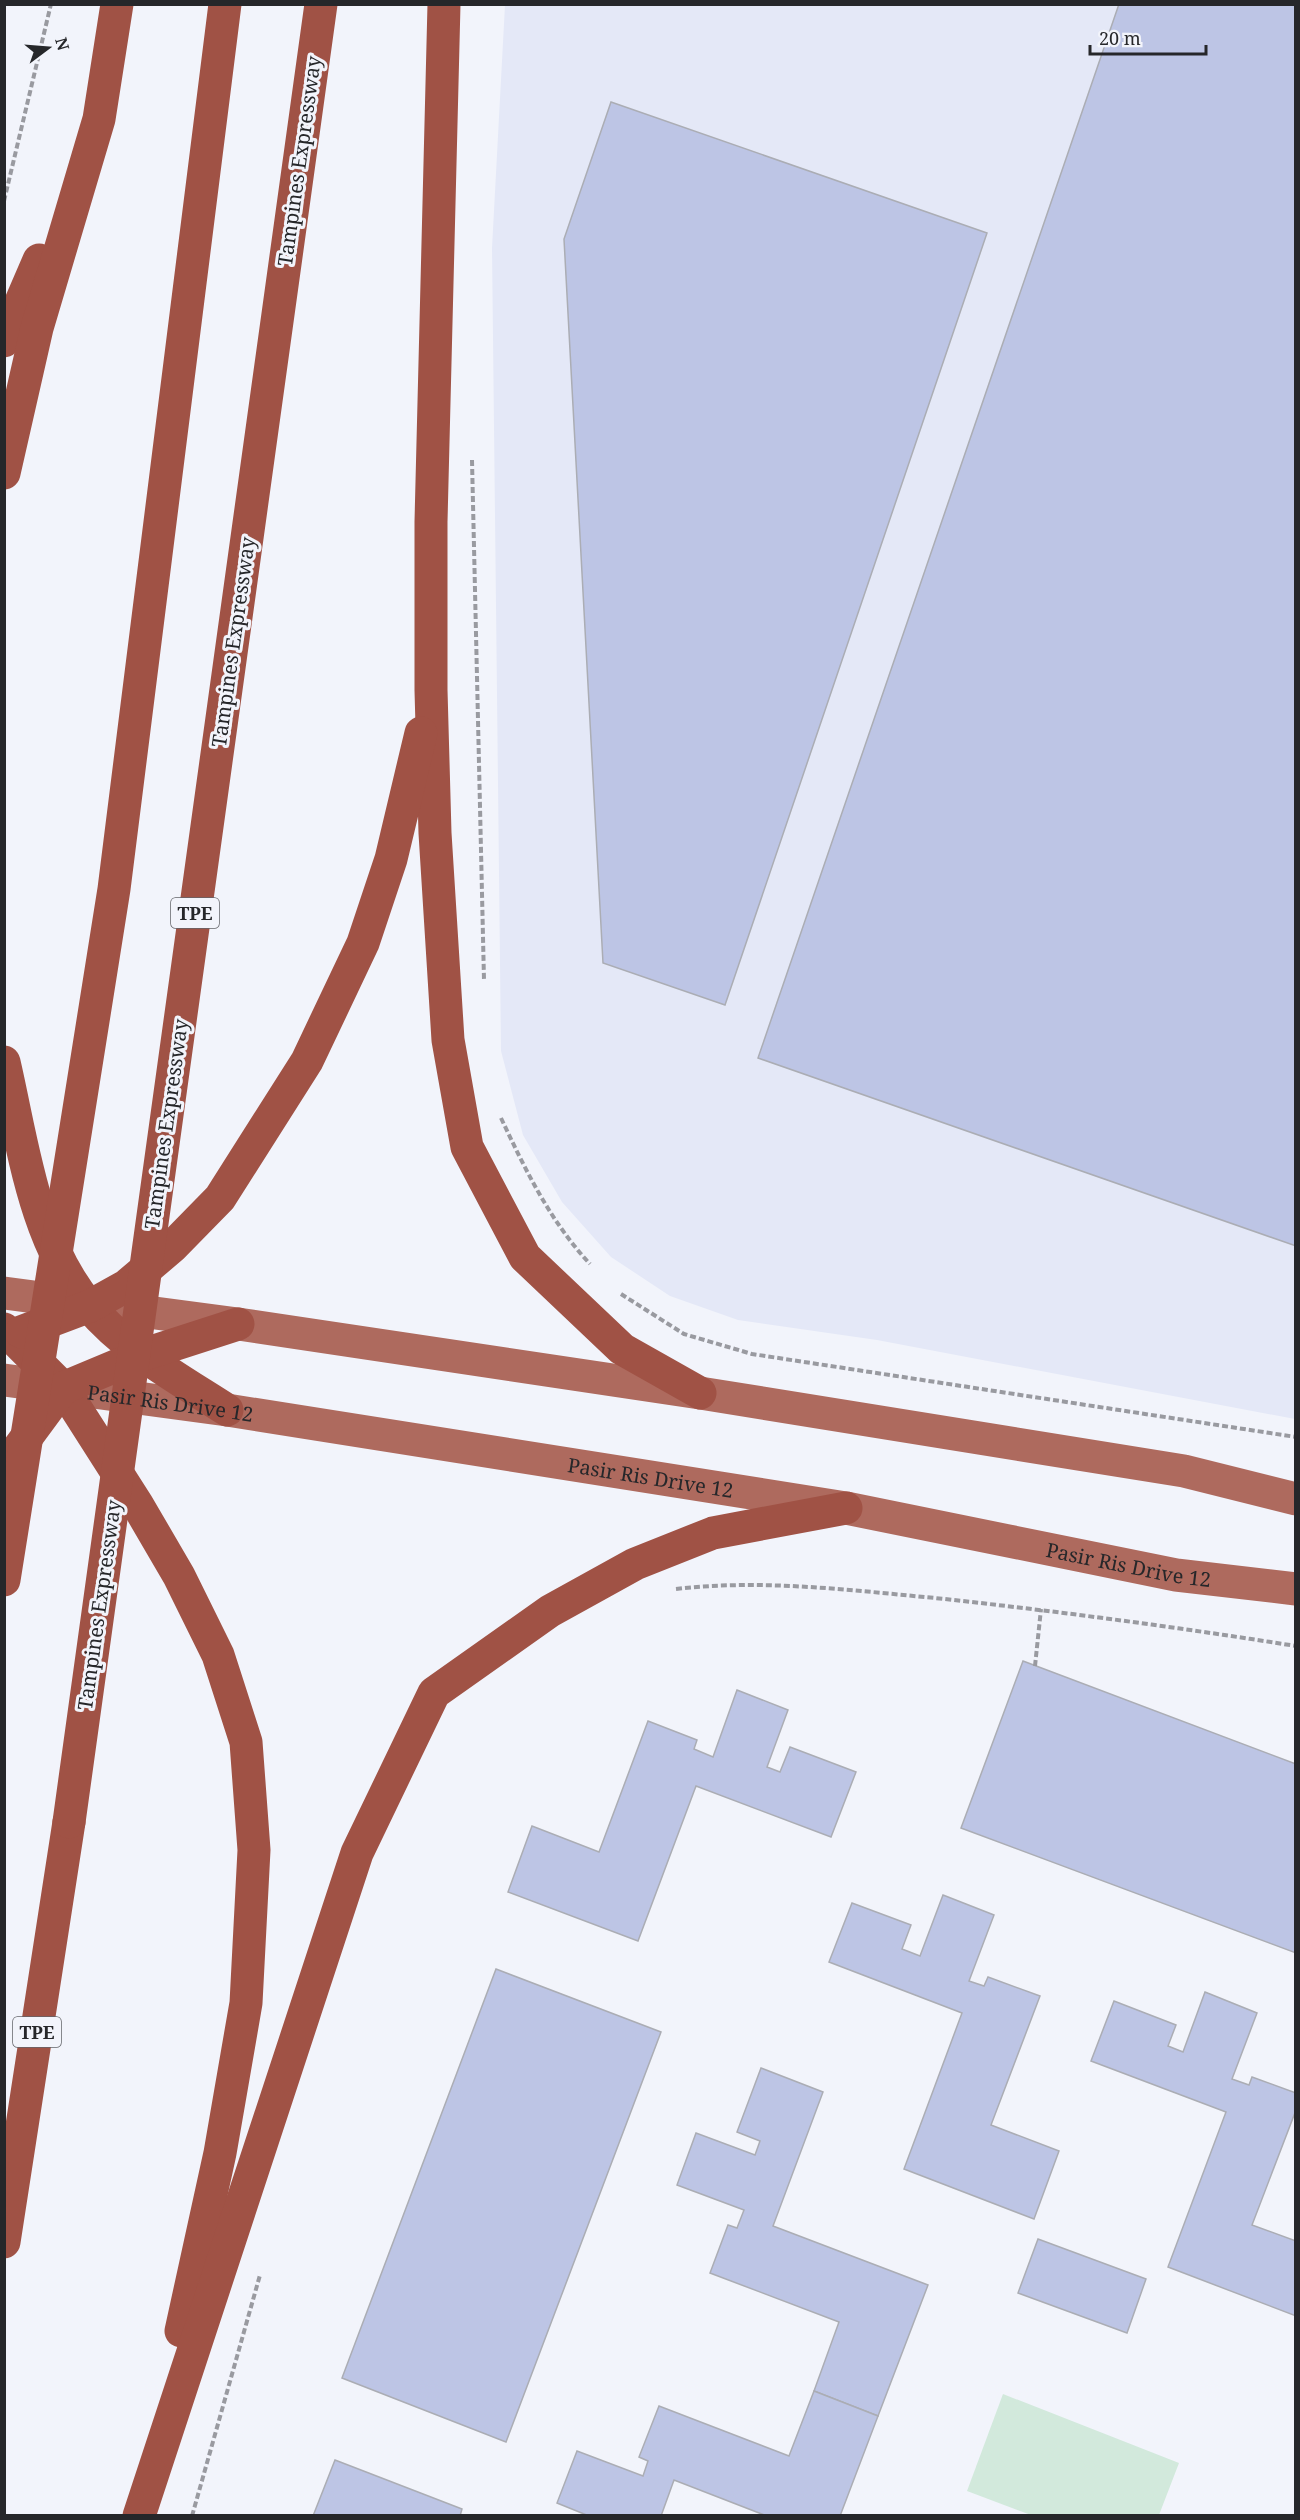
<svg xmlns="http://www.w3.org/2000/svg" width="1300" height="2520" font-family="'Noto Serif',serif">
<style>
.built{fill:#e4e8f7}
.green{fill:#d2e9dc}
.building{fill:#bdc5e5;stroke:#abadb4;stroke-width:1.5}
.lines{fill:none;stroke-linecap:round;stroke-linejoin:round}
.path{stroke:#999aa0;stroke-width:4;stroke-dasharray:6 3;stroke-linecap:butt}
.primary{stroke:#ae6a5e;stroke-width:33}
.highway{stroke:#a05245;stroke-width:33}
.highway-bridge{stroke:#a05245;stroke-width:33}
.labels{text-anchor:middle;dominant-baseline:central;stroke-width:6;stroke-linejoin:round;paint-order:stroke}
.shield{fill:#f2f4fb;stroke:#636469;stroke-width:1.5}
.shield-label{font-size:18px;font-weight:bold;fill:#26272a}
.street-label{font-size:20px;fill:#26272a;stroke:#f2f4fb}
</style>
<rect width="100%" height="100%" fill="#f2f4fb"/>
<polygon class="built" points="505,5 1295,5 1295,1419 877,1340 738,1320 670,1296 611,1257 562,1202 523,1135 501,1051 492,248"/>
<polygon class="green" points="1003,2394 1179,2463 1159,2515 1031,2515 967,2491"/>
<g class="building">
<polygon points="1119,4 1296,4 1296,1246 758,1058"/>
<polygon points="611,102 987,233 725,1005 603,963 564,239"/>
<polygon points="1023,1661 1296,1764 1296,1953 961,1828"/>
<polygon points="737,1690 788,1710 767,1767 780,1772 790,1747 856,1772 831,1837 696,1786 638,1941 508,1892 532,1826 599,1852 648,1721 697,1740 694,1749 713,1757"/>
<polygon points="943,1895 994,1915 969,1981 984,1986 988,1977 1040,1996 991,2125 1059,2151 1034,2219 904,2169 962,2013 829,1962 852,1903 911,1925 902,1949 920,1956"/>
<polygon points="496,1969 661,2032 506,2442 342,2378"/>
<polygon points="1205,1992 1257,2013 1232,2079 1249,2085 1252,2077 1296,2093 1296,2110 1252,2225 1296,2241 1296,2316 1168,2267 1226,2112 1091,2061 1114,2001 1176,2025 1168,2046 1183,2052"/>
<polygon points="761,2068 823,2092 773,2226 928,2285 878,2416 814,2391 839,2322 710,2273 728,2225 737,2228 744,2210 677,2185 696,2133 755,2155 760,2141 737,2132"/>
<polygon points="1038,2239 1146,2279 1127,2333 1018,2293"/>
<polygon points="814,2391 878,2416 840,2516 767,2516 674,2480 661,2516 589,2516 557,2503 577,2451 643,2476 648,2461 639,2457 659,2406 789,2456"/>
<polygon points="335,2460 462,2509 460,2516 313,2516"/>
</g>
<g class="lines">
<g class="path">
<polyline points="4,201 51,4"/>
<polyline points="472,460 484,980"/>
<path d="M501,1118C526,1171 550,1221 590,1264"/>
<polyline points="621,1294 684,1334 752,1354 1296,1437"/>
<path d="M676,1589C762,1579 849,1590 935,1598C1056,1611 1176,1627 1296,1646"/>
<polyline points="1035,1666 1041,1609"/>
<polyline points="192,2516 260,2275"/>
</g>
<g class="primary">
<polyline points="4,1293 238,1324 700,1393 1184,1471 1296,1499"/>
<path id="s1" d="M4,1380L227,1410L846,1508L1176,1575L1296,1589"/>
</g>
<g class="highway">
<polyline points="444,4 431,522 431,690 435,833 448,1040 467,1147 525,1257 622,1349 700,1393"/>
<polyline points="4,341 39,260"/>
<polyline points="4,473 37,328 99,119 117,4"/>
<path d="M4,1062C23,1144 33,1239 89,1306C126,1350 179,1379 227,1410"/>
<polyline points="4,1329 63,1388 137,1504 179,1576 218,1655 246,1742 254,1850 246,2003 220,2153 181,2331"/>
<polyline points="21,1332 90,1306 126,1286 172,1247 220,1198 307,1061 363,943 391,859 421,733"/>
<polyline points="4,1468 63,1388 142,1355 238,1324"/>
<polyline points="4,2242 69,1822"/>
<polyline points="139,2516 357,1853 434,1693 550,1611 635,1564 713,1533 846,1508"/>
</g>
<g class="highway-bridge">
<polyline points="4,1580 114,889 225,4"/>
<polyline points="69,1822 321,4"/>
</g>
</g>
<g class="labels">
<g class="shield">
<rect x="171" y="898" width="48" height="30" rx="4.5"/>
<rect x="13" y="2017" width="48" height="30" rx="4.5"/>
</g>
<g class="shield-label">
<text x="195" y="913">TPE</text>
<text x="37" y="2032">TPE</text>
</g>
<g class="street-label">
<text transform="translate(299 161) rotate(-82)">Tampines Expressway</text>
<text transform="translate(233 642) rotate(-82)">Tampines Expressway</text>
<text transform="translate(166 1124) rotate(-82)">Tampines Expressway</text>
<text stroke="none"><textPath href="#s1" startOffset="168">Pasir Ris Drive 12</textPath></text>
<text stroke="none"><textPath href="#s1" startOffset="654">Pasir Ris Drive 12</textPath></text>
<text stroke="none"><textPath href="#s1" startOffset="1140">Pasir Ris Drive 12</textPath></text>
<text transform="translate(99 1605) rotate(-82)">Tampines Expressway</text>
</g>
</g>
<rect width="1300" height="2520" fill="none" stroke="#26272a" stroke-width="12"/>
<g transform="translate(48 48) rotate(74)" stroke="#f2f4fb" stroke-width="4.5" paint-order="stroke">
<path d="M0-4.5L10 22L0 15L-10 22Z" fill="#26272a"/>
<text y="-9" font-size="16" font-weight="bold" text-anchor="middle" fill="#26272a">N</text>
</g>
<path d="M1090 45v9h116v-9" fill="none" stroke="#26272a" stroke-width="3"/>
<text x="1099" y="45" font-size="18" fill="#26272a" stroke="#f2f4fb" stroke-width="4.5" paint-order="stroke">20 m</text>
</svg>
